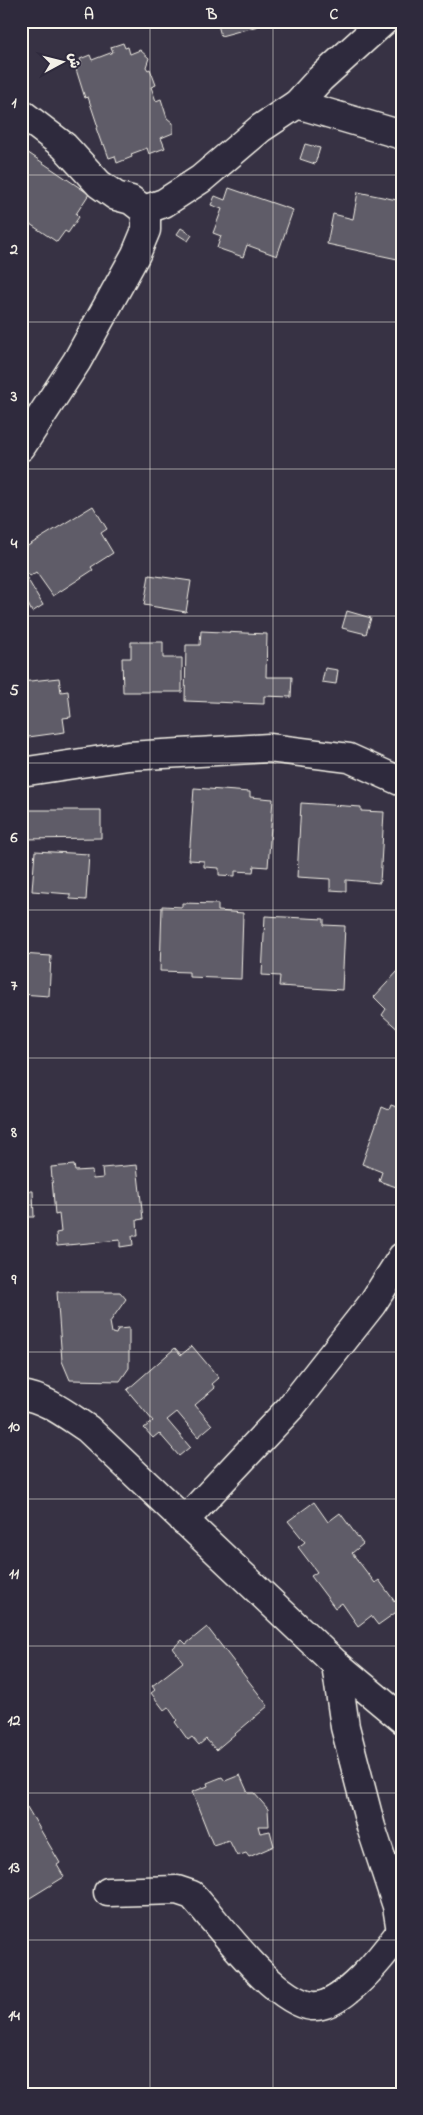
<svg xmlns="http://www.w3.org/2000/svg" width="423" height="2115" font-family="'Indie Flower','Playpen Sans Arabic',sans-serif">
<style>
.building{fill:#5f5c67;stroke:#f4f1e8}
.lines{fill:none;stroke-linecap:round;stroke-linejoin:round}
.minor-casing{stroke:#f4f1e8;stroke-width:31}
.minor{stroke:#2f2a3d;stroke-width:28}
.grid{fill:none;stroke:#f4f1e8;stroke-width:1;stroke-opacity:0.55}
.neatline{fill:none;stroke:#f4f1e8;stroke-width:2}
.grid-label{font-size:16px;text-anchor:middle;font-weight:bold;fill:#f4f1e8}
</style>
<rect width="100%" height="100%" fill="#373244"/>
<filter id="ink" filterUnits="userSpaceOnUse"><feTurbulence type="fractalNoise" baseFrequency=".02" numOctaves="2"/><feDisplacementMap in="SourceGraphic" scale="10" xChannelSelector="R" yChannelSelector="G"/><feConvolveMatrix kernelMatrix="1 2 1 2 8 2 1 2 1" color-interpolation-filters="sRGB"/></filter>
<g filter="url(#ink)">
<g class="building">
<polygon points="217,21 257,21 258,26 221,36"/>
<polygon points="123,43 125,48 128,47 130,54 140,50 149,58 146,67 148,70 150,69 156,85 151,87 156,101 161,99 167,118 173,123 173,133 161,138 165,148 149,154 147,148 131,154 132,157 117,163 115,156 109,158 104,144 102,145 96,128 98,127 88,97 85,98 75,66 82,64 80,59 90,55 92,60 113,52 111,47"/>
<polygon points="305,144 320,148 315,164 300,159"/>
<polygon points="21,148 89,194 76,214 79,217 68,233 65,231 57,242 21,218"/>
<polygon points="229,188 293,210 277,256 247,245 243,257 217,248 221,236 213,233 222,209 211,205 215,196 225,200"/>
<polygon points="358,192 402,201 402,260 327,244 333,214 353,219"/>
<polygon points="181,228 192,235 188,241 177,234"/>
<polygon points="93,506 107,529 101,533 113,553 91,567 93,570 53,596 36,572 30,576 21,563 21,550"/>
<polygon points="21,568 43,605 32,612 28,604 21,608"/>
<polygon points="149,575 191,581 186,612 144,605"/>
<polygon points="347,611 371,618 366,634 342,628"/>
<polygon points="201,631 267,634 266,677 292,677 291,697 264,696 264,704 185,701 186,645 200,645"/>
<polygon points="131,642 163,642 163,658 182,658 182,692 123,692 122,658 131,658"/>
<polygon points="325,668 338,670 336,684 322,682"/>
<polygon points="59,678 61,692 68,691 71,717 63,718 65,732 21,738 21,682"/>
<polygon points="194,788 250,792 250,797 273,799 268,867 254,866 253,872 235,871 235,876 219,875 219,868 204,867 204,861 189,860"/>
<polygon points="301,803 361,807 361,811 384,812 380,883 346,880 346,891 330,890 330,879 297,877"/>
<polygon points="21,810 101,810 101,838 21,839"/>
<polygon points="35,851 89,854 86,900 70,899 70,894 32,891"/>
<polygon points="182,903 218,904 218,911 243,913 241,979 189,977 189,972 160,971 162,906 182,907"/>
<polygon points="265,916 324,919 324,925 345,926 342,990 279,986 280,976 262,975"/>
<polygon points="21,954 51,956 49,996 21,994"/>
<polygon points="398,971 402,974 402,1033 382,1015 386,1009 374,997"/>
<polygon points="391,1105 402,1109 402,1189 379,1181 382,1172 362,1164 382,1107 389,1110"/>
<polygon points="74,1165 75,1171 92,1170 93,1179 103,1178 102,1168 137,1165 143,1219 137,1220 138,1236 132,1236 133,1245 120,1247 120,1240 57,1246 56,1233 61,1232 59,1214 55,1215 51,1167"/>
<polygon points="21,1191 33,1191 34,1217 21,1217"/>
<polygon points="57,1292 120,1292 126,1299 110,1322 112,1333 116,1334 118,1329 129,1328 129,1368 120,1381 70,1380 62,1361"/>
<polygon points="192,1346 219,1378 212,1384 215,1388 195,1405 212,1425 198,1437 177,1412 167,1420 190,1447 179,1456 159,1433 153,1438 144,1428 153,1421 127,1390 175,1348 181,1355"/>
<polygon points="314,1502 328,1522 340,1513 363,1544 352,1553 375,1583 379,1580 395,1602 400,1597 402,1599 402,1608 378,1625 371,1616 358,1626 342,1603 335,1608 311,1576 317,1572 298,1547 305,1542 288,1521"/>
<polygon points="207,1627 268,1706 216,1750 206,1739 199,1745 192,1737 188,1740 175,1722 177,1720 168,1707 164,1710 151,1693 155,1690 152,1686 183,1662 173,1648 182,1640 186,1644"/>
<polygon points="240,1775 248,1793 254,1793 268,1809 269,1826 258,1826 260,1833 270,1831 274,1846 249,1857 246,1853 237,1856 229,1840 213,1845 192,1792 208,1786 207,1783 222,1777 225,1781"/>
<polygon points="27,1807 60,1863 57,1865 64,1877 25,1901 21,1895 21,1811"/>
</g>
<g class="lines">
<g class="minor-casing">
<g id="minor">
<polyline points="297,104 402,135"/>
<polyline points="21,113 64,146 99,184 116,196 131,200 144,210 146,219 146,230 136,254 77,361 21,447"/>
<polyline points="144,210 164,203 201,179 261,128 297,104 320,79 384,21"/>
<polyline points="21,772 128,756 269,748 349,758 402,782"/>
<path d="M21,1395C46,1398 68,1416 88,1429L336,1664L402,1719"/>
<polyline points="184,1521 290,1408 372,1304 402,1257"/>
<path d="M108,1892L177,1890L192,1895C219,1924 273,2001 312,2006C342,2009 385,1953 401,1931L397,1906L371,1827L345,1727L336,1664"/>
</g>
</g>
<use href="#minor" class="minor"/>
</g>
</g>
<path class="grid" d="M150,21V2094M273,21V2094M21,175H402M21,322H402M21,469H402M21,616H402M21,763H402M21,910H402M21,1058H402M21,1205H402M21,1352H402M21,1499H402M21,1646H402M21,1793H402M21,1940H402"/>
<rect width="423" height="2115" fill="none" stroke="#2f2a3d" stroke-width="55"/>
<g transform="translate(62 62) rotate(83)" stroke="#2f2a3d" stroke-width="4" paint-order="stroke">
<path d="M0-4L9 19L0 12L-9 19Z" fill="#f4f1e8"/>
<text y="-8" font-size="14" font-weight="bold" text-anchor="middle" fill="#f4f1e8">ش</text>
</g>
<rect x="28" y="28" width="368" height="2060" class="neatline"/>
<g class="grid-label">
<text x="89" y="19">A</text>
<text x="212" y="19">B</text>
<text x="334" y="19">C</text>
<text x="14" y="107">1</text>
<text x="14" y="254">2</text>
<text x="14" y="401">3</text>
<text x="14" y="548">4</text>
<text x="14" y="695">5</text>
<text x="14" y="842">6</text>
<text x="14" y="990">7</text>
<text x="14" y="1137">8</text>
<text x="14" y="1284">9</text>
<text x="14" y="1431">10</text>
<text x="14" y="1578">11</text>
<text x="14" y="1725">12</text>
<text x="14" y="1872">13</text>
<text x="14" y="2020">14</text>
</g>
</svg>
